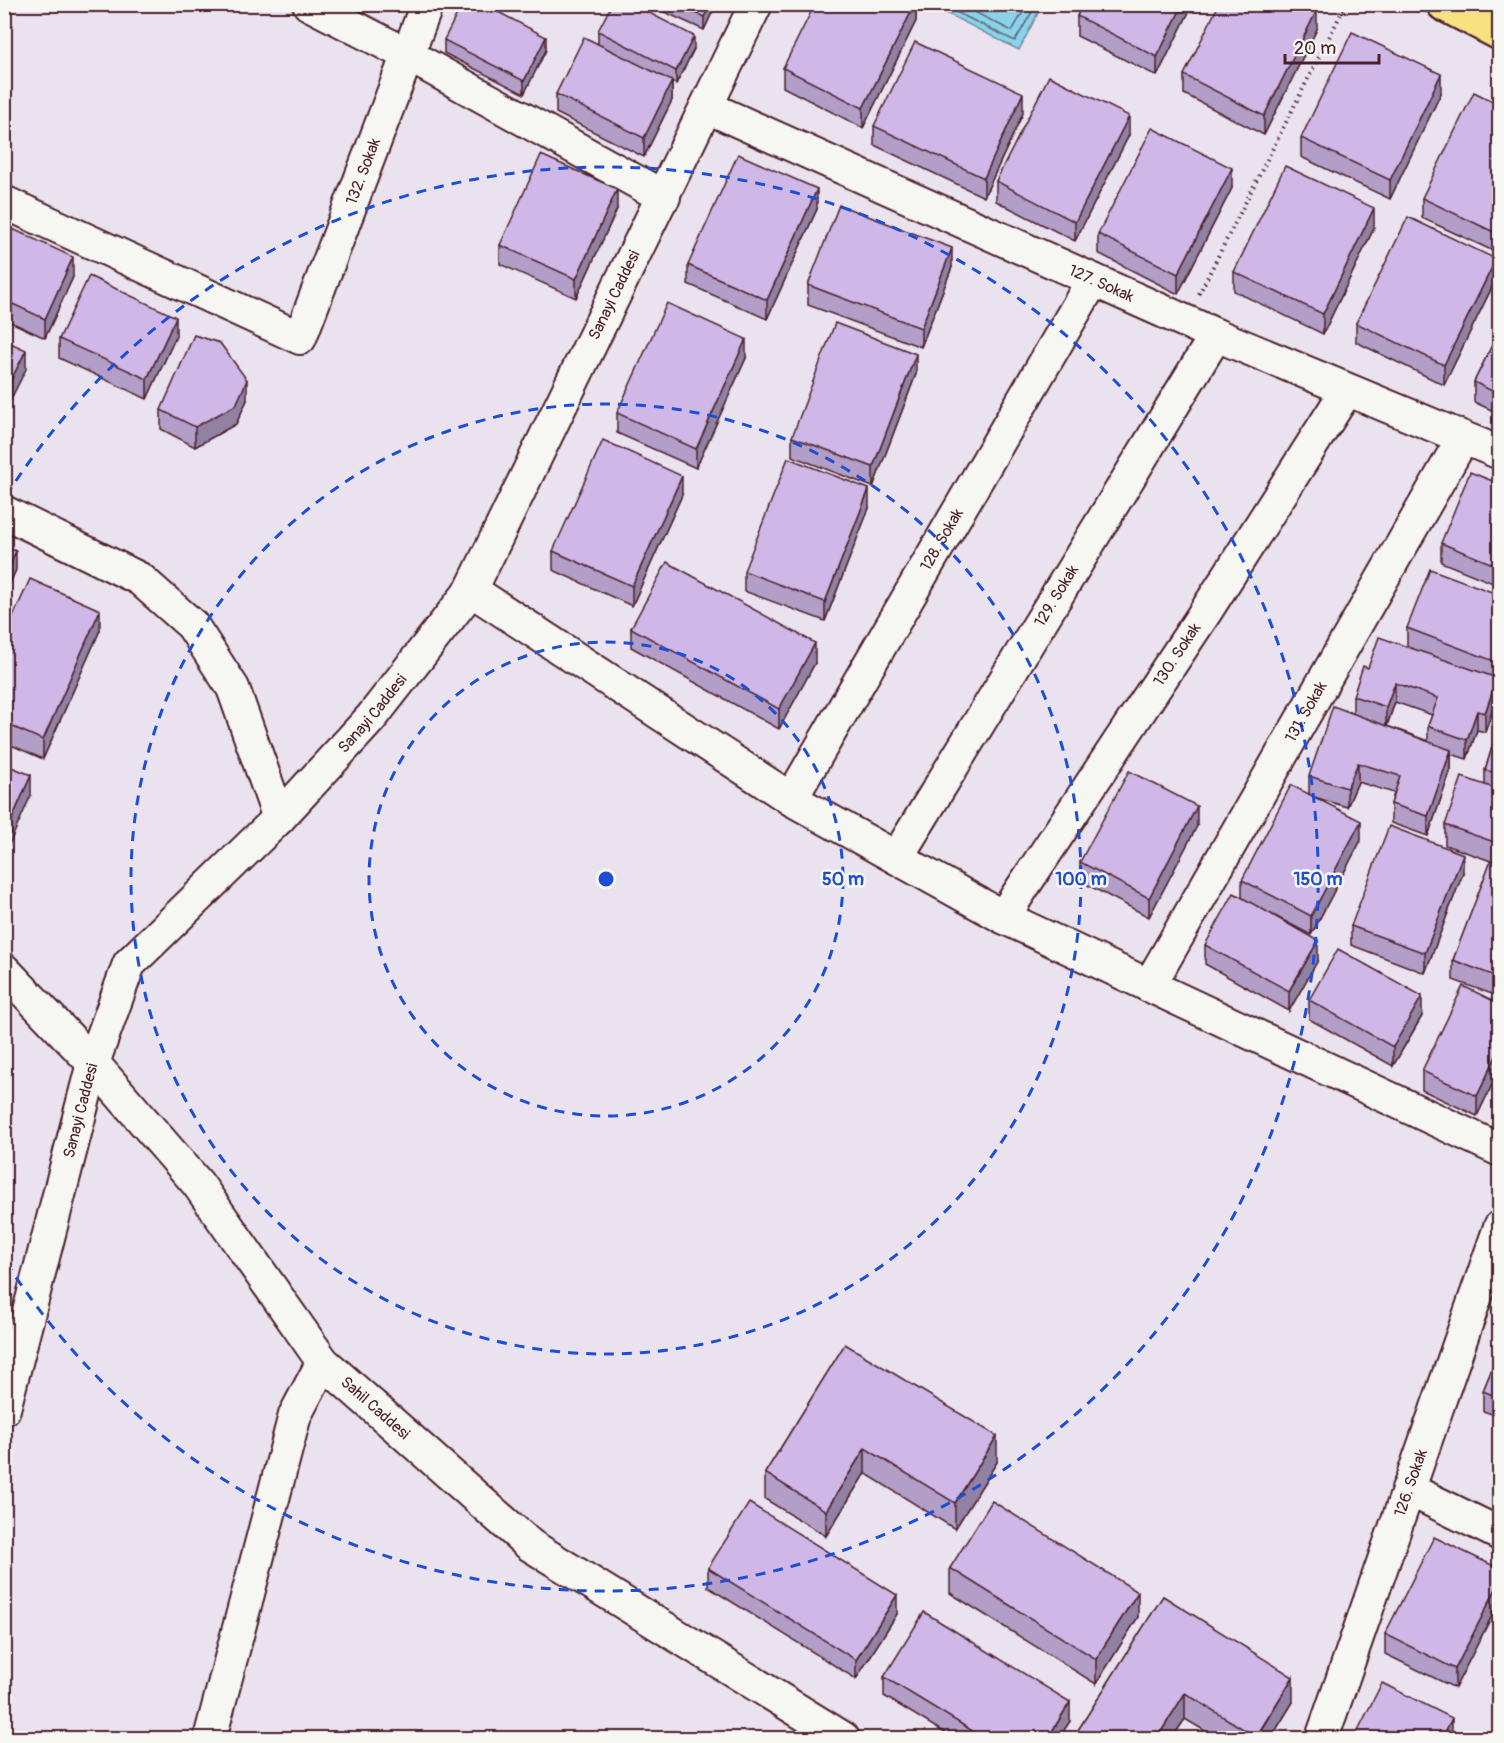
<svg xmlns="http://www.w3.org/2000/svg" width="1504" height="1743" font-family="Pangolin,sans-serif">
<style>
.water{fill:#8ad4eb;stroke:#708c9e;stroke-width:1.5}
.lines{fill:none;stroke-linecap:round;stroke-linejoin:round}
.shore{stroke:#646778;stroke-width:1.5}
.minor-casing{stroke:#4a1f2b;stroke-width:36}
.major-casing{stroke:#4a1f2b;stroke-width:38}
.path{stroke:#4a1f2b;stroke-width:4;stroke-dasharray:1.5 4.5;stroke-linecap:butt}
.minor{stroke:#f6f6f2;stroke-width:32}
.major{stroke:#f7e281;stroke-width:33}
.wall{fill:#b29ec7;stroke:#4a1f2b;stroke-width:1.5;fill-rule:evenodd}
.shaded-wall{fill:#9181a2;stroke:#4a1f2b;stroke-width:1.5}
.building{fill:#cfb8e7;stroke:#4a1f2b;stroke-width:1.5}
.ring{fill:none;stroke:#1d4ed8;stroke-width:3;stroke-dasharray:10 8}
.labels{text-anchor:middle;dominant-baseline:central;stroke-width:5;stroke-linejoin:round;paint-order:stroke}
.street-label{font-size:16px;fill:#4a1f2b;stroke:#f6f6f2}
.centre{fill:#1d4ed8;stroke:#f6f6f2;stroke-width:3}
.ring-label{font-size:18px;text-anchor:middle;font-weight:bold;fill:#1d4ed8;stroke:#f6f6f2;stroke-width:5;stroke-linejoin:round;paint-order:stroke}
</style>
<rect width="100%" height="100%" fill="#eae3ef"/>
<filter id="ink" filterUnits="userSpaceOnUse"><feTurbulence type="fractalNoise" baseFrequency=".0167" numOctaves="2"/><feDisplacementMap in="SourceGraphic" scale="12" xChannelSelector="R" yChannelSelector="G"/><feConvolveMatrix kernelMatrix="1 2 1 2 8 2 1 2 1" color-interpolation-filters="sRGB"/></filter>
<g filter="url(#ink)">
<polygon class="water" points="943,5 1032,4 1040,9 1019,50 940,10"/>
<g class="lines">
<g class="shore">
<polyline points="948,4 950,9 1015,41 1032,12 1031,4"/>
<polyline points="959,4 1012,31 1023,12 1023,4"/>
</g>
<g class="minor-casing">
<g id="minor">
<polyline points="309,4 408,55 664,197"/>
<path id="s1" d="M707,107L1216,335L1500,453"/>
<path id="s2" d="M4,202L300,338L427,4"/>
<polyline points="4,512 140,579 192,625 233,688 279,818"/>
<polyline points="471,590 791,799 1003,917 1500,1150"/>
<path id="s3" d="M791,799L1093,280"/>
<path id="s4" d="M897,857L1216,335"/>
<path id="s5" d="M1003,917L1206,611L1347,390"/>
<path id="s6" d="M4,970L93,1063L198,1184L323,1362L530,1545L843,1738"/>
<path id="s7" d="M1149,986L1463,438"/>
<path id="s8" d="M4,1409L93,1063L129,964L279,818L371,718L471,590L756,4"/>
<polyline points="1408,1489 1500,1534"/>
<polyline points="210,1738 295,1415 323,1362"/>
<path id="s9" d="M1322,1738L1500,1227"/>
</g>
</g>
<g class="major-casing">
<polyline id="major" points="1444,4 1500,33"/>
</g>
<polyline class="path" points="1199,294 1346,4"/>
<use href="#minor" class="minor"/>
<use href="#major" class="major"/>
</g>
<g class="wall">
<polygon points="647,4 716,4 704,30"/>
<polygon points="916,4 916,21 863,128 783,87 783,68"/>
<polygon points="1083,4 1193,4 1157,76 1077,36 1077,16"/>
<polygon points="1317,29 1264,135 1184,94 1184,75"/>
<polygon points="598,31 694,49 676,84 672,82 672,100 644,157 556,113 556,94 598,44"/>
<polygon points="444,40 546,50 524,94 444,53"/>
<polygon points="1441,93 1390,199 1301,157 1301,138"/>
<polygon points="1500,105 1500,254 1422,218 1422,198"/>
<polygon points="1023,113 984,197 874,145 874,126"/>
<polygon points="1129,135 1075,241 996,201 996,181"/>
<polygon points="1232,188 1178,294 1098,253 1098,234"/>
<polygon points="617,209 576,298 500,264 500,245"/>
<polygon points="817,209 767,319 688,284 688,265"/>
<polygon points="4,225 73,277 45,338 4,319"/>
<polygon points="1374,228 1323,334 1234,291 1234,272"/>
<polygon points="952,267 921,347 808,305 808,285"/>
<polygon points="1496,279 1444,385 1356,342 1356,323"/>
<polygon points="1500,329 1500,414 1474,402 1474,382"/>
<polygon points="176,336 147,399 59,358 59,339"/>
<polygon points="746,358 696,468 617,433 617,413"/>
<polygon points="916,374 873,487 792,456 792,437"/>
<polygon points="247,400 236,424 195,447 161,429 161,410"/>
<polygon points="1500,484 1500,586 1441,562 1441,543"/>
<polygon points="682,495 632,606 553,570 553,551"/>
<polygon points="869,508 825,621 744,591 744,571"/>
<path d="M1500,595V682H1497V697L1485,732L1477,730L1467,759L1451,754V769L1428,836L1391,823V804L1394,793L1358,782L1347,807L1314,797L1361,840L1311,935L1271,914L1318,960L1289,1011L1205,964V945L1242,898V880L1309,794V776L1353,714V696L1368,668L1407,646V628ZM1395,702L1432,715L1428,726V741L1387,726Z"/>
<polygon points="631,628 815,663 779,729 631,647"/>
<polygon points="100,630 43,759 4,742 4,637"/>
<polygon points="1500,722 1500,997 1453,980 1453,960 1491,861 1445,845 1445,825 1485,785 1485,770"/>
<polygon points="1197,826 1149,917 1080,881 1080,862"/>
<polygon points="1463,873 1425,973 1351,945 1351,926"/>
<polygon points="1309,1000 1422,1016 1393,1066 1309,1019"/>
<polygon points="1500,1004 1500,1068 1477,1116 1422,1090 1422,1071"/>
<polygon points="845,1344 997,1462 955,1529 865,1473 826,1536 765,1499 765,1473"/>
<polygon points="1500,1349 1500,1417 1483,1411 1483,1391"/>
<polygon points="708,1568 897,1614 856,1679 708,1587"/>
<polygon points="950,1568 1138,1617 1096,1684 950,1593"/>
<polygon points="1500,1569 1500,1600 1455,1688 1385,1654 1385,1634"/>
<polygon points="1163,1596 1293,1702 1271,1738 1217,1738 1185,1719 1172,1738 1073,1738"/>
<polygon points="1500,1676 1500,1706 1495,1704 1495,1684"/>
<polygon points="884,1677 1070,1721 1059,1738 953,1738 884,1696"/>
</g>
<g class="shaded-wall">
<polygon points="710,4 716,4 704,30 704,17"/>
<polygon points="915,4 916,4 916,21 863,128 863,108"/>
<polygon points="1183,4 1193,4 1157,76 1157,57"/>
<polygon points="1317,10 1317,29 1264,135 1264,116"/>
<polygon points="694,36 694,49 676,84 676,71"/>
<polygon points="546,37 546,50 524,94 524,81"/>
<polygon points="1441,74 1441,93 1390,199 1390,180"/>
<polygon points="672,81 672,100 644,157 644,138"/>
<polygon points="1023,93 1023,113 984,197 984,178"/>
<polygon points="1129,116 1129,135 1075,241 1075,222"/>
<polygon points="1232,168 1232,188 1178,294 1178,274"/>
<polygon points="617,189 617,209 576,298 576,279"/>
<polygon points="817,189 817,209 767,319 767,300"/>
<polygon points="1374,208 1374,228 1323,334 1323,314"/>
<polygon points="952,248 952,267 921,347 921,328"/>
<polygon points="73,257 73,277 45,338 45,319"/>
<polygon points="1496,259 1496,279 1444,385 1444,365"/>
<polygon points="176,317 176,336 147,399 147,379"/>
<polygon points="746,339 746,358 696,468 696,449"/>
<polygon points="26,350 26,369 4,413 4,394"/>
<polygon points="916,354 916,374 873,487 873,467"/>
<polygon points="247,380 247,400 236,424 195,447 195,427"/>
<polygon points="682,476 682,495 632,606 632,586"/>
<polygon points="869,489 869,508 825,621 825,602"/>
<polygon points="16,551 16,570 4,597 4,578"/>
<polygon points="100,610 100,630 43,759 43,740"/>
<polygon points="815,643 815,663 779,729 779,709"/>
<polygon points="1497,678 1497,697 1485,732 1485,713"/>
<polygon points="1395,683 1395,702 1386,727 1386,707"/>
<polygon points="1477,711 1477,730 1467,759 1467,740"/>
<polygon points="1451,750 1451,769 1428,836 1428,816"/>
<polygon points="1358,763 1358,782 1347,807 1347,788"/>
<polygon points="31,775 31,795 4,856 4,837"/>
<polygon points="1197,806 1197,826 1149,917 1149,898"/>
<polygon points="1361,821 1361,840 1311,935 1311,916"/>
<polygon points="1463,854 1463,873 1425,973 1425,953"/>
<polygon points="1318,941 1318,960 1289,1011 1289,991"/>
<polygon points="1422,996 1422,1016 1393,1066 1393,1047"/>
<polygon points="1500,1048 1500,1068 1477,1116 1477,1096"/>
<polygon points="997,1436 997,1462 955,1529 955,1503"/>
<polygon points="865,1448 865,1473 826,1536 826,1511"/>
<polygon points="1500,1581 1500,1600 1455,1688 1455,1669"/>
<polygon points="1138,1592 1138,1617 1096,1684 1096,1659"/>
<polygon points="897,1595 897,1614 856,1679 856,1660"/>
<polygon points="1293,1677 1293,1702 1271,1738 1256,1738"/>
<polygon points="1185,1693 1185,1719 1172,1738 1157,1738"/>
<polygon points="1070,1702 1070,1721 1059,1738 1048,1738"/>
<polygon points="1452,1718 1452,1738 1442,1738"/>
</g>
<g class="building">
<polygon points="462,4 483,4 546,37 524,81 444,40"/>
<polygon points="612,4 632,4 694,36 676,71 598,31"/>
<polygon points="676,4 710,4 704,17"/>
<polygon points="815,4 915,4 863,108 783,68"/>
<polygon points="1083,4 1183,4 1157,57 1077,16"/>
<polygon points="1219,4 1307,4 1317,10 1264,116 1184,75"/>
<polygon points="1352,32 1441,74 1390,180 1301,138"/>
<polygon points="584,37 672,81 644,138 556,94"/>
<polygon points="915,42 1023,93 984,178 874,126"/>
<polygon points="1049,76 1129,116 1075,222 996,181"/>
<polygon points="1474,92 1500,105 1500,235 1422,198"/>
<polygon points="1152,128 1232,168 1178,274 1098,234"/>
<polygon points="738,154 817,189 767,300 688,265"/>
<polygon points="541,155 617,189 576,279 500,245"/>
<polygon points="1285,166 1374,208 1323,314 1234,272"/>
<polygon points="839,205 952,248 921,328 808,285"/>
<polygon points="1408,217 1496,259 1444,365 1356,323"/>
<polygon points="4,225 73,257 45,319 4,300"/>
<polygon points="89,276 176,317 147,379 59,339"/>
<polygon points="667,303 746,339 696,449 617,413"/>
<polygon points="835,323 916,354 873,467 792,437"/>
<polygon points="1500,329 1500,395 1474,382"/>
<polygon points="194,335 220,343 247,380 236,405 195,427 161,410"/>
<polygon points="4,340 26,350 4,394"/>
<polygon points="603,440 682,476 632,586 553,551"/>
<polygon points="788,458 869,489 825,602 744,571"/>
<polygon points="1470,472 1500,484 1500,567 1441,543"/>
<polygon points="4,546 16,551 4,578"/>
<polygon points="667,562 815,643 779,709 631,628"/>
<polygon points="1430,569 1500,595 1499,663 1407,628"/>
<polygon points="30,579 100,610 43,740 4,723 4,637"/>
<polygon points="1379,637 1497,678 1485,713 1477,711 1467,740 1428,726 1438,698 1395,683 1386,707 1353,696 1363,666 1368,668"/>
<polygon points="1333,706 1451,750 1428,816 1391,804 1400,776 1358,763 1347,788 1309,776"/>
<polygon points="1500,722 1500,774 1485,770"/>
<polygon points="4,764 31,775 4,837"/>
<polygon points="1129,771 1197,806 1149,898 1080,862"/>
<polygon points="1462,777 1500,790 1500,844 1445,825"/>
<polygon points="1291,785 1361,821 1311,916 1242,880"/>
<polygon points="1389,826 1463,854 1425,953 1351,926"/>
<polygon points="1491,860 1500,863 1500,978 1453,960"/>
<polygon points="1234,893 1318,941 1289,991 1205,945"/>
<polygon points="1338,949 1422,996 1393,1047 1309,1000"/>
<polygon points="1463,986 1500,1004 1500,1048 1477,1096 1422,1071"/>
<polygon points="845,1344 997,1436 955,1503 865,1448 826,1511 765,1473"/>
<polygon points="1500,1349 1500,1398 1483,1391"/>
<polygon points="992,1501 1138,1592 1096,1659 950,1568"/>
<polygon points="749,1503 897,1595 856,1660 708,1568"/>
<polygon points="1434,1537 1500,1569 1500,1581 1455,1669 1385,1634"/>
<polygon points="1163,1596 1293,1677 1256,1737 1185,1693 1157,1738 1073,1738"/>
<polygon points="924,1612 1070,1702 1048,1738 984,1738 884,1677"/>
<polygon points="1500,1676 1500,1687 1495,1684"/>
<polygon points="1382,1683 1452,1718 1442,1738 1354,1738"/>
</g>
</g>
<g class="ring">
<circle cx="606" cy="879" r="237"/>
<circle cx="606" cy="879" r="475"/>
<path d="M6 496A712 712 0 1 1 6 1262"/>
</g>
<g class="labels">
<g class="street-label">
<text stroke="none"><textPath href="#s2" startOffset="504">132. Sokak</textPath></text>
<text stroke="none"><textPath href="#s1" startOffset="432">127. Sokak</textPath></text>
<text stroke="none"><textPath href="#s8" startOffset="1298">Sanayi Caddesi</textPath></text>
<text stroke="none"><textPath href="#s3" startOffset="300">128. Sokak</textPath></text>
<text stroke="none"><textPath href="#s4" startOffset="306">129. Sokak</textPath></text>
<text stroke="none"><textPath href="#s5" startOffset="315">130. Sokak</textPath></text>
<text stroke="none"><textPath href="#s7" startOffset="316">131. Sokak</textPath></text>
<text stroke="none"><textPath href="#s8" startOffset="812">Sanayi Caddesi</textPath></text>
<text stroke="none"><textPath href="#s8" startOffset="308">Sanayi Caddesi</textPath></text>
<text stroke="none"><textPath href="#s6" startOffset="576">Sahil Caddesi</textPath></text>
<text stroke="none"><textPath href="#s9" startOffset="270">126. Sokak</textPath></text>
</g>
</g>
<circle cx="606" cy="879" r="9" class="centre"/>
<g class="ring-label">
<text x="843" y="885">50 m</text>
<text x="1081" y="885">100 m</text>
<text x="1318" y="885">150 m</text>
</g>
<rect width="1504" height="1743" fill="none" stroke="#f6f6f2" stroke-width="24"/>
<rect x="12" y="12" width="1480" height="1719" fill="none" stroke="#4a1f2b" stroke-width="2" filter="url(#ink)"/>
<path d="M1285 54v9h94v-9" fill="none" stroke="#4a1f2b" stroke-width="3"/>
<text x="1294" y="54" font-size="18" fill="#4a1f2b" stroke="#f6f6f2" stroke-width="4.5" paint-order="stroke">20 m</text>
</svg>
